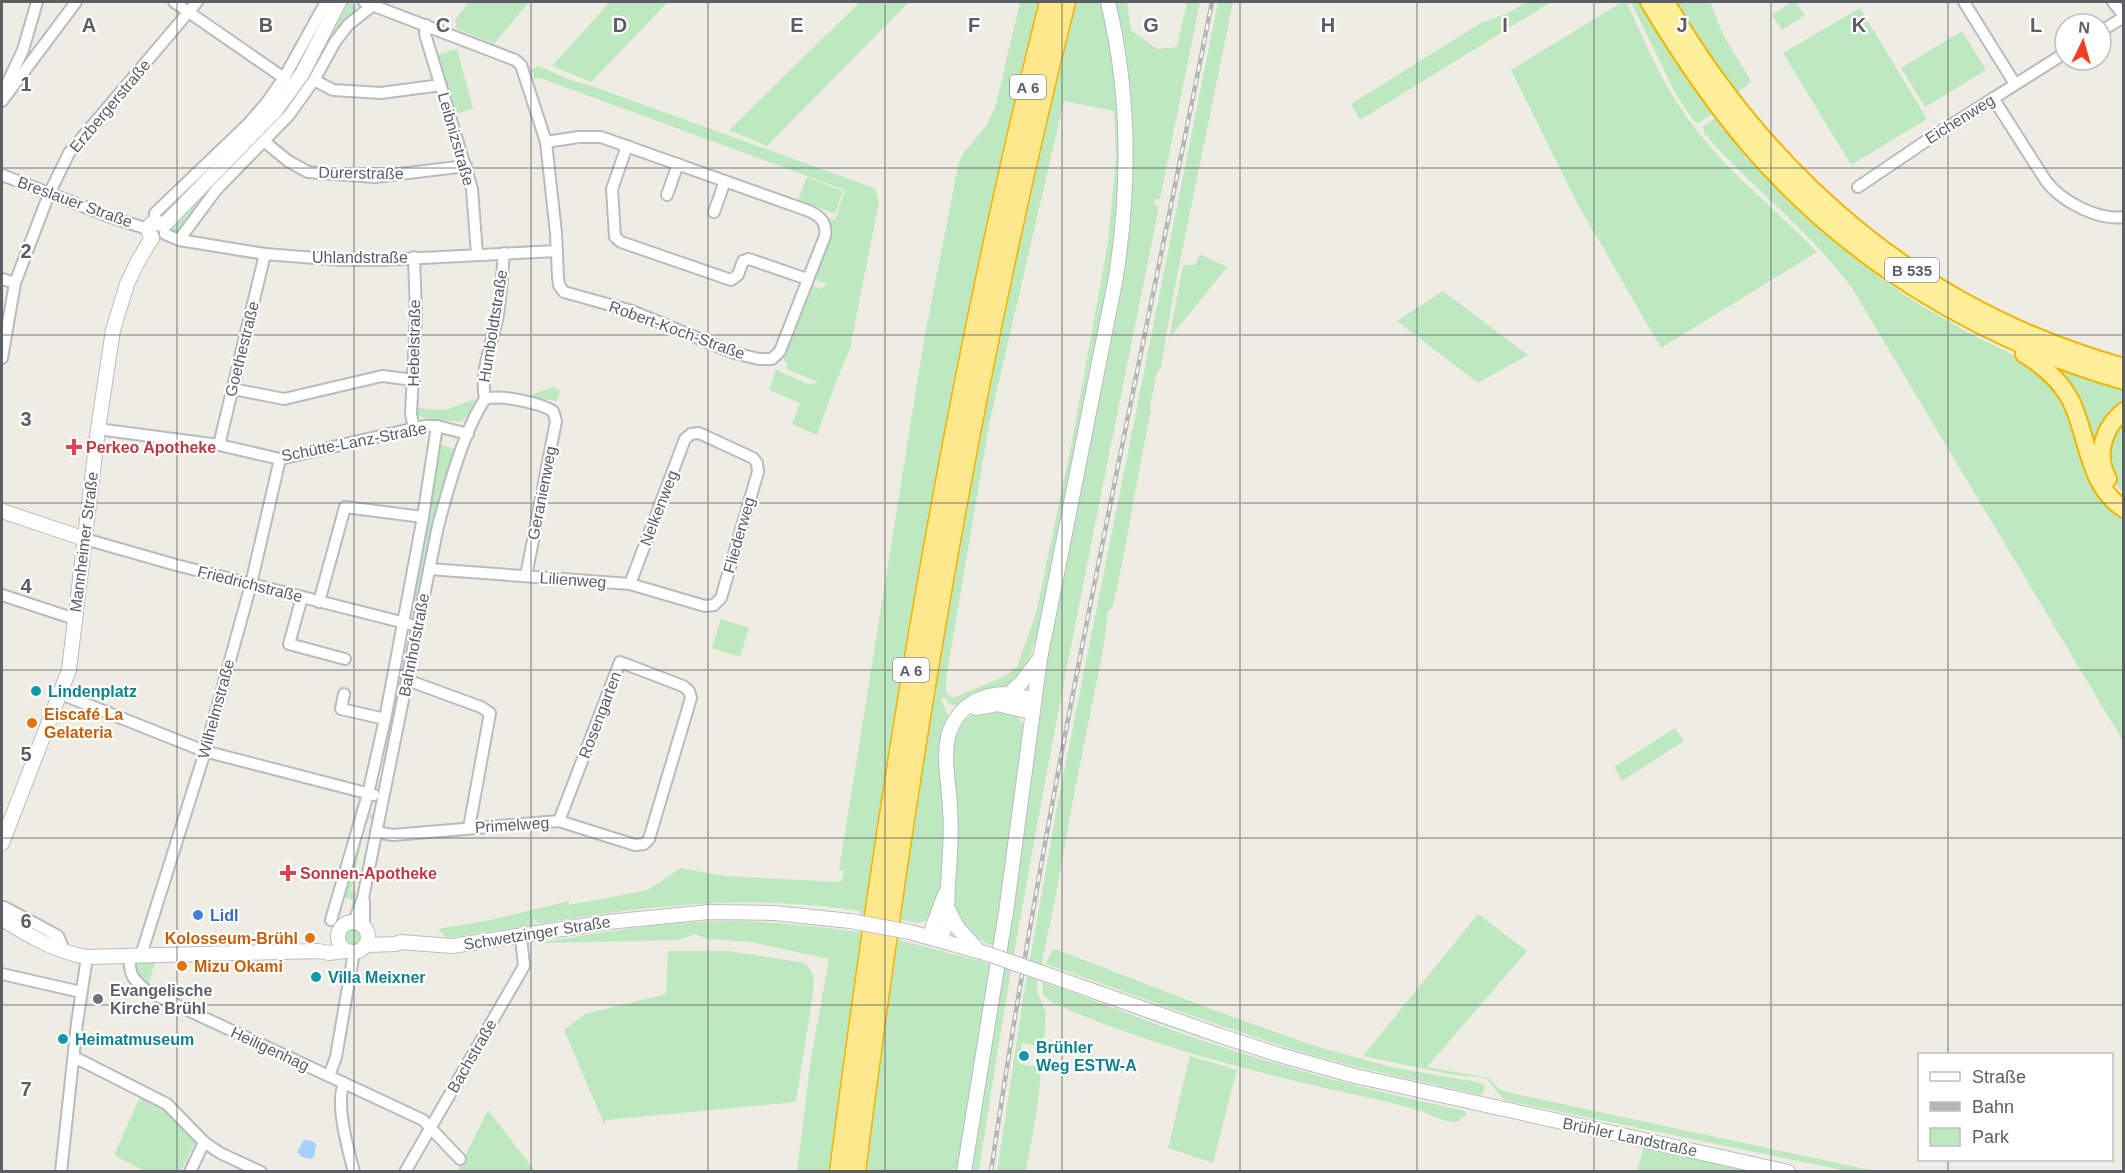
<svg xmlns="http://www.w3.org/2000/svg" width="2125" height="1173" font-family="Arial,sans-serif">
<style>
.green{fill:#bee9c0;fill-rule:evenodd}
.water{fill:#a4d2ff}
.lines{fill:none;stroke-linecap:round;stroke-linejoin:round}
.minor-casing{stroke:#b8bbc1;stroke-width:14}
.secondary-casing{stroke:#b9bcc3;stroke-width:16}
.trunk-casing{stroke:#f3b400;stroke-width:20}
.motorway-casing{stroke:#f3b400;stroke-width:21}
.minor{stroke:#fff;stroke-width:10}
.secondary{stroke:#fff;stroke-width:14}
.trunk{stroke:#ffef9a;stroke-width:16}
.motorway{stroke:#ffe88b;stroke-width:18}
.rail-casing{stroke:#b5b6b6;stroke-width:4.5}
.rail{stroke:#fff;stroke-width:2;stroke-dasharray:7;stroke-linecap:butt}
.secondary-bridge-casing{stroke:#b9bcc3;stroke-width:16;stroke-linecap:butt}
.secondary-bridge{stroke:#fff;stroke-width:14}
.grid{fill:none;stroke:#5b5f65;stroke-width:1.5;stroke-opacity:0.55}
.health-dot{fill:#e0444e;stroke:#fff;stroke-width:2}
.culture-dot{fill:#0f9aa8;stroke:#fff;stroke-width:2}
.food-dot{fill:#e8710a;stroke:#fff;stroke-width:2}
.shop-dot{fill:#3f7fe0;stroke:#fff;stroke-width:2}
.worship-dot{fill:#6b7280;stroke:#fff;stroke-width:2}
.labels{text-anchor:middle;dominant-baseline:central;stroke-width:4.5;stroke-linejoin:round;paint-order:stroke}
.shield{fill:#fff;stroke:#8c8f93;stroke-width:1.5}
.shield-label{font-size:15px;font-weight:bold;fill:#5b5f65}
.street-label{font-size:16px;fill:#5b5f65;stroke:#fff}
.health-label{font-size:16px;font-weight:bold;fill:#be3a42;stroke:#fff;text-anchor:start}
.culture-label{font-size:16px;font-weight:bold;fill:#0d838f;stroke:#fff;text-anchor:start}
.food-label{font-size:16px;font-weight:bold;fill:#c56008;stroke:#fff;text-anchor:start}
.shop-label{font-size:16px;font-weight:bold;fill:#366cbe;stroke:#fff;text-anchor:start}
.worship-label{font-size:16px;font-weight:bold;fill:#5b616d;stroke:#fff;text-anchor:start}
.grid-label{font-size:20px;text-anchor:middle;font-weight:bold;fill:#5b5f65;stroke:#fff;stroke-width:4.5;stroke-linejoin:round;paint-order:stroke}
</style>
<rect width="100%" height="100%" fill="#efede3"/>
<g class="green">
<polygon points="345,2 355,5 357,9 355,14 328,43 301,93 290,109 196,207 178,234 174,235 169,231 171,224 259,136"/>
<polygon points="469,2 529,2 494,44 457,29 455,20"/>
<polygon points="610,2 668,2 591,82 552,66"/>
<polygon points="860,2 909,2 767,146 729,130"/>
<path d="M1020,2H1040C943,386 882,778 830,1171H797L810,1065L829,959L750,942L707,939L695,934L678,940L543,943L544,942C604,932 665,921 726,921C771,921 814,926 859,932L860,911C751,894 651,905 544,923H538L533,917L534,925L447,938L438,929L490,920L569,901V905L648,890L681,868L725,876L841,882L844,871L839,870L924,340L958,166L962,155L986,126L995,108Z"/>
<path d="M1076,2H1104L1122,104L1119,229L1040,626L1028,663L1011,686L957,706L949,704L945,698L941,699L948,716L944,882C940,894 937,919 921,922C915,924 908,921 902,920L899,940L991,964L989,975L991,977L959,1171L865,1172L915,806L949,598L1001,326L1050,100ZM1064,101L1114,111L1116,157L1108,242L1072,441L1036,613L1017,667L1005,676L953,698L946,693V679L990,420Z"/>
<path d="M1113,2H1127L1131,30L1157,49L1177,47L1187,2H1200L1160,199H1155L1154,205L1159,206C1095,527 1027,848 979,1171L969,1172L1042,684L1128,224Z"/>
<path d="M1218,2H1233L1173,296L1161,367L1157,372L1150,406L1151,411C1137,475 1128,541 1113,606L1108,612L1103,650L1075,789L1054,905L1037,984V991L1046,1013L1044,1043L1040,1046L1022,1043L1019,1064L1039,1067L1041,1070L1038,1103L1026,1171L997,1172L1024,992L1058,802Z"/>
<polygon points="1526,2 1551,2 1360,120 1351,104 1481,23 1510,12"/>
<path d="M1622,2H1627C1644,41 1661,81 1686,116C1722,168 1774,207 1817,252L1661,348L1577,203L1511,70Z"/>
<path d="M1631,2H1643L1725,123L1721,129L1725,131L1729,128L1869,264L1879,277L1912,300L1967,332L2024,360L2059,392L2123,515V741L1852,288C1809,230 1751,187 1704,133L1703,126L1715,118L1712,114L1698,123L1693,120L1675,93Z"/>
<polygon points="1671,2 1710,2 1724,37 1749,77 1750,83 1734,95"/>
<polygon points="1792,2 1795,2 1805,15 1782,30 1772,15"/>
<polygon points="1860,8 1927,119 1851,165 1783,53"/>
<polygon points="1962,31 1986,70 1925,107 1901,68"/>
<polygon points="457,49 473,108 455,115 438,55"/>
<polygon points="539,66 570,80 589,85 871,187 876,191 879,202 850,348 834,387 817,435 792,424 800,403 769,390 776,370 811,385 816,382 820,383 786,369 787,365 783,358 811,285 821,289 827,284 813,279 830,226 826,217 835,220 845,190 540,78 534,79 531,69"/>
<polygon points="807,177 843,191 835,214 798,200"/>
<polygon points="1200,254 1227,267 1169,339 1183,265 1195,265"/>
<polygon points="1443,291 1528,355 1478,383 1397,321"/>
<polygon points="2048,366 2123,389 2123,407 2099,444 2116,499"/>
<polygon points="554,387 560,391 557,401 531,398 529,395"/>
<polygon points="475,399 468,416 461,422 423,418 417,414 417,408 445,410"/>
<polygon points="2123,416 2123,493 2112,480 2105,456 2120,418"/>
<polygon points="437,443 457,450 415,613 410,612"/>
<polygon points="721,619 749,628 740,657 712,648"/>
<path d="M995,710C1006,713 1018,713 1023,724L1004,892L994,946C976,941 963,924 953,910L952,758C953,724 962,714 995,710Z"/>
<polygon points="1675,728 1684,741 1622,781 1614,767"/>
<polygon points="367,808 373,816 372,819 367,818 351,890 356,892 354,907 351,906 353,900 343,897"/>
<polygon points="1478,914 1527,951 1427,1067 1489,1078 1499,1089 1511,1093 1875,1171 1847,1171 1504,1100 1486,1078 1449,1074 1363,1056"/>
<circle cx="353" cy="937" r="9"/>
<path d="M1052,950H1058L1211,1009L1318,1047L1395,1068L1477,1082L1484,1085V1092L1481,1095C1419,1081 1356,1068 1295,1050C1211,1024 1129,993 1046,964Z"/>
<path d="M668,951H729L805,963C812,971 814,975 814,986L796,1102L606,1120L604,1124L564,1030L585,1014L666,994Z"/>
<polygon points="137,963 155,963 148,985 136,976"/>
<path d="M1042,982C1096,1000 1147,1022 1201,1040C1287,1069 1376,1092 1465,1111L1466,1115L1457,1122C1444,1122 1435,1117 1423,1112C1412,1108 1399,1105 1388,1102C1275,1077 1157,1050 1051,1002L1043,995Z"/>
<path d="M1050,982L1459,1106L1460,1107C1399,1093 1338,1080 1278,1062C1201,1040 1125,1011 1050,982Z"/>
<polygon points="1190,1056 1237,1070 1213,1163 1168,1148"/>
<polygon points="140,1097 163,1109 195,1143 181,1171 144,1171 114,1155"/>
<polygon points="488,1110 535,1171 457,1172"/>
<polygon points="1644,1147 1760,1172 1637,1172"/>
</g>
<polygon class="water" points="304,1140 312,1141 316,1144 314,1157 311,1159 302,1157 297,1152"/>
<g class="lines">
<g class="minor-casing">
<g id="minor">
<polyline points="174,2 284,78"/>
<path d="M364,2L515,60L521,65L546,142L556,233L558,277L559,285L564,292L632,311L734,353L759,359H772L780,351L825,236C827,222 820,216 809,211L601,137H579L546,142"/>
<polyline points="1964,2 2015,84"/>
<polyline points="2113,2 2124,16"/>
<polyline points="426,25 425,34 472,189 477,254"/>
<polyline points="2101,31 2124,17"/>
<polyline points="314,80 333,90 381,93 441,85"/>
<polyline points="6,86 23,50 37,2"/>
<path d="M1993,98L2046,181C2061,201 2098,221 2124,217"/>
<polyline points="2,101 76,2"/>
<polyline points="265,142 288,161 308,172 375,177 466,166"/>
<polyline points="627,146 612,189 615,237 621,242 731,280 738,275 743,261 749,259 807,279"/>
<polyline points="2,175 116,219 148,229"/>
<polyline points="1858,187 1926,141 2065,53"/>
<polyline points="667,195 678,164"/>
<polyline points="714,212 725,181"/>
<polyline points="155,222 155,213 249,123 267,102 284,78 326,2"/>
<polyline points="165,234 179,240 265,254 341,260 383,260 557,251"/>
<polyline points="179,240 216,190 289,115 314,80 335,42 348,25 373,5"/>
<polyline points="2,279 15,283"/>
<polyline points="2,358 15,283 49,194 69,153 197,2"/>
<polyline points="233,389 284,399 382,376 414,380"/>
<path d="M485,399C500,394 539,403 553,411L556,421L526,576"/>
<path d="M485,399C480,372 491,345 497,320C501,298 502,275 504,253"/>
<polyline points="414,428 411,414 416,315 414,257"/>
<polyline points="98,429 219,445 280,459 424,426 437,426 468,434"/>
<polyline points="219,445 265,254"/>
<polyline points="85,539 176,565 409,624"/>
<polyline points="429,569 630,584 705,606 714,605 721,598 758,472 757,463 753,458 699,433 691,434 685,439 630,584"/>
<polyline points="2,595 75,619"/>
<polyline points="302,597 289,644 345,659"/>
<polyline points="319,602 345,507 423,517"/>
<polyline points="407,680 481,707 490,713 469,828"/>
<polyline points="61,694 204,751 374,795"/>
<polyline points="344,694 341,709 385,719"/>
<polyline points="376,832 393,835 559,821 635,845 644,844 649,839 691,698 689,691 683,686 620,662 559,821"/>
<polyline points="364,901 364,926"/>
<polyline points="4,907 58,936 62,945 61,950"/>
<polyline points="331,920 368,794 385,719 423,517 437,426"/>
<path d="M354,922L363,898L438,526C448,489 464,430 485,399"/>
<path d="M129,955C130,975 131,978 147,991L423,1120L460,1159"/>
<polyline points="141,955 204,755 251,584 280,459"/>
<polyline points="2,974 81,992"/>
<polyline points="74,1057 167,1104 204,1142 220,1153 261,1172"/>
<polyline points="329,1076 336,1057 354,952"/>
<path d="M344,1083C335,1105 348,1149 354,1172"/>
<polyline points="61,1172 77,1023 87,957"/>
<polyline points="190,1172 204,1142"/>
<polyline points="405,1172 524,966 521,937"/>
</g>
</g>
<g class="secondary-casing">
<g id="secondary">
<polyline points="164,225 275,111 302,74 339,2"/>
<polyline points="152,238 148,231 151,224 155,222 164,225"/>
<polyline points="2,511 85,539"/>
<polyline points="1009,694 1021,683 1038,661"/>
<polyline points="976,708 997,704 1031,712"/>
<polyline points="2,843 69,670 98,429 113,330 127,284 138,261 152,238"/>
<polyline points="949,911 957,927 978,950"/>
<path d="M2,919C28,935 56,952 87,957L318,951L329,953L345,951"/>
<circle cx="353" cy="937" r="15"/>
<polyline points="910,932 988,954"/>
<polyline points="929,937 945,894"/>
<path d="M941,940C948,918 947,907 948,885C950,859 952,833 950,807C949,784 943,759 948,737C958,698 999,685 1033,701"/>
<polyline points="366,945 396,944 400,942 452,946 608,922 709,912 775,913 850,921"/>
<polyline points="1051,976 1218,1035 1276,1054 1355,1076 1788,1172"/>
<path d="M964,1172L1006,912L1040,659L1116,277C1130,185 1130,93 1108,2"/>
</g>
</g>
<g class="trunk-casing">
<g id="trunk">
<path d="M1649,2C1679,52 1712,102 1751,147C1849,261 1980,340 2124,381"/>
<path d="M1666,2C1770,180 1922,311 2124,367"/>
<path d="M2024,354C2043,366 2059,379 2070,399C2089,436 2086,484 2124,509"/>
<path d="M2108,479C2095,455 2103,428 2124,411"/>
</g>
</g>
<g class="motorway-casing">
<g id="motorway">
<path d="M839,1172C890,778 952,387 1049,2"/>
<path d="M856,1172C906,778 969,386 1066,2"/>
</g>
</g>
<use href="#minor" class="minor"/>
<use href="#secondary" class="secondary"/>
<use href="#trunk" class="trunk"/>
<use href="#motorway" class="motorway"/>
<g class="rail-casing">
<path id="rail" d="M991,1172C1048,779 1135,391 1212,2"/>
</g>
<use href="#rail" class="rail"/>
<g class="secondary-bridge-casing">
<g id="secondary-bridge">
<polyline points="850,921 910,932"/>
<polyline points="988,954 1051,976"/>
</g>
</g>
<use href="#secondary-bridge" class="secondary-bridge"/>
</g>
<path class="grid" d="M177,2V1172M354,2V1172M531,2V1172M708,2V1172M885,2V1172M1062,2V1172M1240,2V1172M1417,2V1172M1594,2V1172M1771,2V1172M1948,2V1054M2,168H2124M2,335H2124M2,503H2124M2,670H2124M2,838H2124M2,1005H2124M1948,1160V1172"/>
<g class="health-dot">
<path d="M71 438h6v6h6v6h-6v6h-6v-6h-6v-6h6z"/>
<path d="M285 864h6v6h6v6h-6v6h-6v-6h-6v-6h6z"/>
</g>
<g class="culture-dot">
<circle cx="36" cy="691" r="6"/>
<circle cx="316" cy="977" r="6"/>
<circle cx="63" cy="1039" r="6"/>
<circle cx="1024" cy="1056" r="6"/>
</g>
<g class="food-dot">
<circle cx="32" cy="723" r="6"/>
<circle cx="310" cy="938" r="6"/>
<circle cx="182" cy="966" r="6"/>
</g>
<circle class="shop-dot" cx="198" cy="915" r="6"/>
<circle class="worship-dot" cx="98" cy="999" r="6"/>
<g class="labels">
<g class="shield">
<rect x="1010" y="75" width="36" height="24" rx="4.5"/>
<rect x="1885" y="258" width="54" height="24" rx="4.5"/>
<rect x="893" y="658" width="36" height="24" rx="4.5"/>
</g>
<g class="shield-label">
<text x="1028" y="87">A 6</text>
<text x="1912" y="270">B 535</text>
<text x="911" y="670">A 6</text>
</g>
<g class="street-label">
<text transform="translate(110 106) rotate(-50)">Erzbergerstraße</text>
<text transform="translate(1960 119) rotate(-32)">Eichenweg</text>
<text transform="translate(456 139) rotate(74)">Leibnizstraße</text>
<text transform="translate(361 173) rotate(1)">Dürerstraße</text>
<text transform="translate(75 202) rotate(20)">Breslauer Straße</text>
<text x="360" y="257">Uhlandstraße</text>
<text transform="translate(493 326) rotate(-81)">Humboldtstraße</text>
<text transform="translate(677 330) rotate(20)">Robert-Koch-Straße</text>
<text transform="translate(414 343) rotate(-89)">Hebelstraße</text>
<text transform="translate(242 349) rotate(-76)">Goethestraße</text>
<text transform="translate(354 442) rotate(-11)">Schütte-Lanz-Straße</text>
<text transform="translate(542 493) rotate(-79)">Geranienweg</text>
<text transform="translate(659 508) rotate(-69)">Nelkenweg</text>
<text transform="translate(739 535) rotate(-74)">Fliederweg</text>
<text transform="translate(84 542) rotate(-83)">Mannheimer Straße</text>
<text transform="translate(573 580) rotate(4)">Lilienweg</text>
<text transform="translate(250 584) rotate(14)">Friedrichstraße</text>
<text transform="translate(414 645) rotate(-79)">Bahnhofstraße</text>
<text transform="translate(216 709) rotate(-75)">Wilhelmstraße</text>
<text transform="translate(600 715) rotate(-69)">Rosengarten</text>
<text transform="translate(512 825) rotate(-4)">Primelweg</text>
<text transform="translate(537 933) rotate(-9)">Schwetzinger Straße</text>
<text transform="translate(270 1049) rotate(25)">Heiligenhag</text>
<text transform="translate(472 1056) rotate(-60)">Bachstraße</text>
<text transform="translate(1630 1137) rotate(12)">Brühler Landstraße</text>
</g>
<g class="health-label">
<text x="86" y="447">Perkeo Apotheke</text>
<text x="300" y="873">Sonnen-Apotheke</text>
</g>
<g class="culture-label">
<text x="48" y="691">Lindenplatz</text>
<text x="328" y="977">Villa Meixner</text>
<text x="75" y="1039">Heimatmuseum</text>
<text x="1036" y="1047">Brühler<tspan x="1036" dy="18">Weg ESTW-A</tspan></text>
</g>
<g class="food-label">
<text x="44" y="714">Eiscafé La<tspan x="44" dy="18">Gelateria</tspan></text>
<text x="298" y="938" text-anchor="end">Kolosseum-Brühl</text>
<text x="194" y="966">Mizu Okami</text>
</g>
<g class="shop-label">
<text x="210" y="915">Lidl</text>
</g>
<g class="worship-label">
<text x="110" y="990">Evangelische<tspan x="110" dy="18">Kirche Brühl</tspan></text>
</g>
</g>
<g class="grid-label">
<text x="89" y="32">A</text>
<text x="266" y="32">B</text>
<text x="443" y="32">C</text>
<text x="620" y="32">D</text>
<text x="797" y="32">E</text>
<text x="974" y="32">F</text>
<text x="1151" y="32">G</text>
<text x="1328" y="32">H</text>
<text x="1505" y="32">I</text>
<text x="1682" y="32">J</text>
<text x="1859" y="32">K</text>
<text x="2036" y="32">L</text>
<text x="26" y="91">1</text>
<text x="26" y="258">2</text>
<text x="26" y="426">3</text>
<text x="26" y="593">4</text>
<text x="26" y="761">5</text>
<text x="26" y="928">6</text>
<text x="26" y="1096">7</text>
</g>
<rect width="2125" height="1173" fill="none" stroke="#5b5f65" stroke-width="6"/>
<rect x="1918" y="1053" width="195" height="108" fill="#ffffff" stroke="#bdbfc1" stroke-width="1.5"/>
<rect x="1930" y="1072" width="30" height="9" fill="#ffffff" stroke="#bdbfc1" stroke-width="1.5"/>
<text x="1972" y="1083" font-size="18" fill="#5b5f65">Straße</text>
<rect x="1930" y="1102" width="30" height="9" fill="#b5b6b6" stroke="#bdbfc1" stroke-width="1.5"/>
<text x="1972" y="1113" font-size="18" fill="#5b5f65">Bahn</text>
<rect x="1930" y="1128" width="30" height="18" fill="#bee9c0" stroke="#bdbfc1" stroke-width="1.5"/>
<text x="1972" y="1143" font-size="18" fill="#5b5f65">Park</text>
<g transform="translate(2083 42) rotate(5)"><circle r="28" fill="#ffffff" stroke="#bdbfc1" stroke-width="1.5"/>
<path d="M0-4.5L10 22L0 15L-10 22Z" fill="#f63f22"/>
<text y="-9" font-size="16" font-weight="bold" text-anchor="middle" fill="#5b5f65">N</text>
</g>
</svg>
